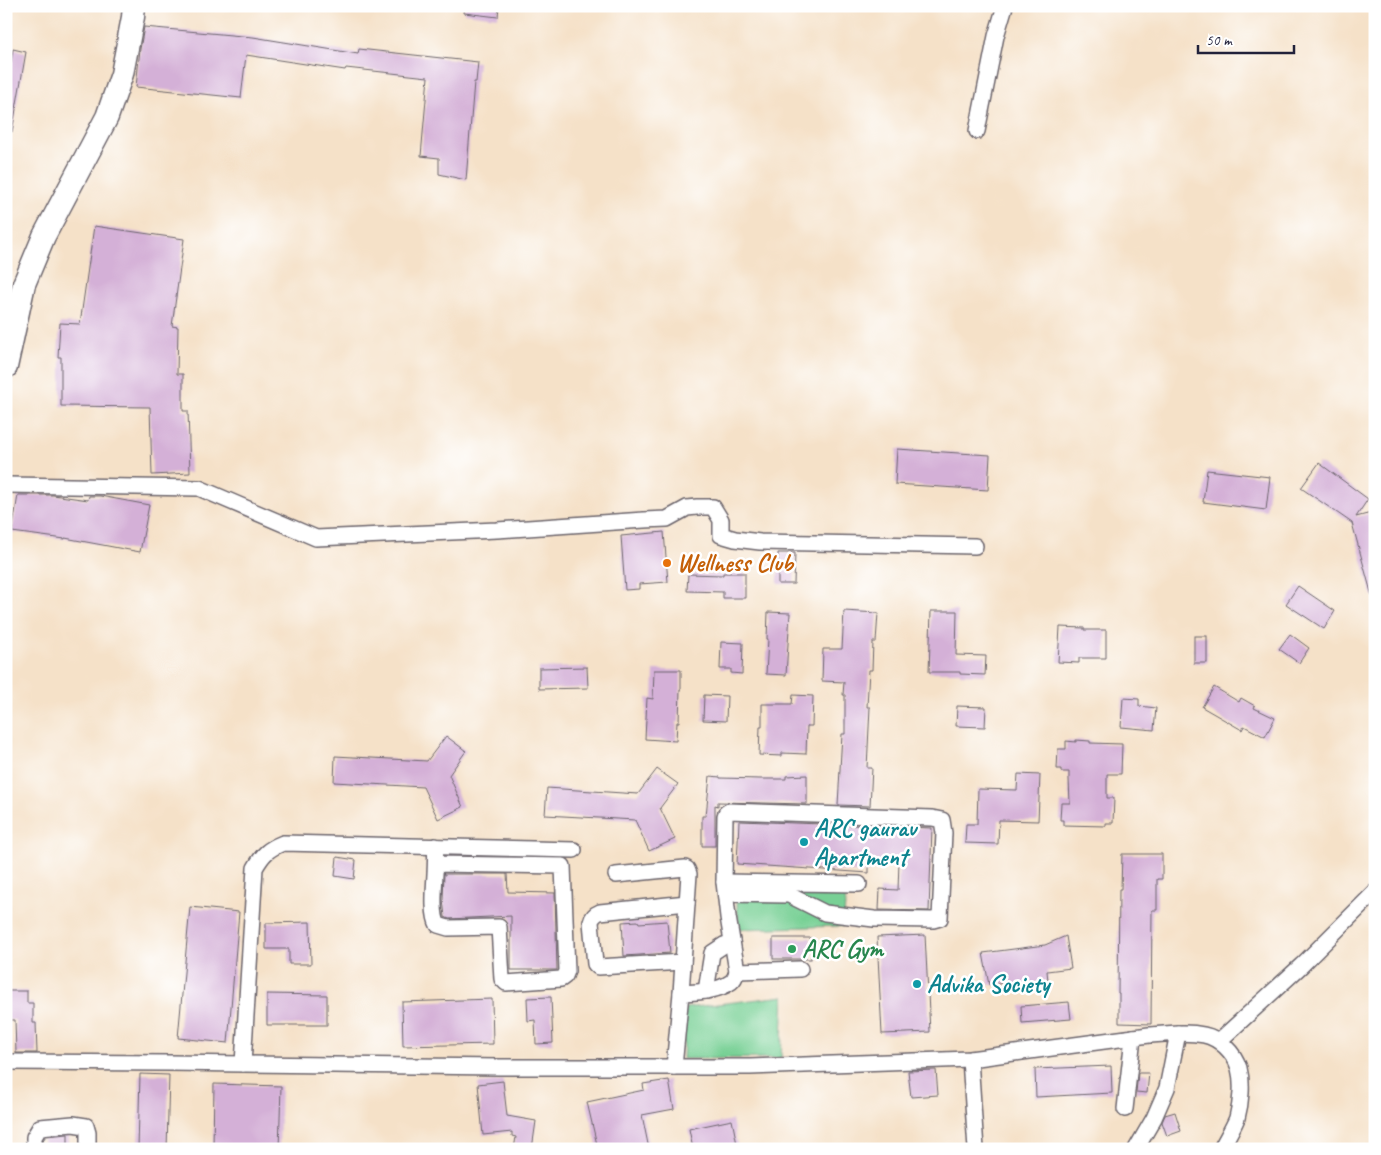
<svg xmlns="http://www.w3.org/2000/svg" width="1381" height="1155" font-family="Caveat,sans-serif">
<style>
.green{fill:#78d095;stroke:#4d7968}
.building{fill:#d4b0d7}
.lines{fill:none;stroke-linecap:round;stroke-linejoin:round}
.minor-casing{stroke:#6c656c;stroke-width:18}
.highway-casing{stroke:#6c656c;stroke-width:25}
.minor{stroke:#fff;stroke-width:15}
.highway{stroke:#fff;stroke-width:22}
.food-dot{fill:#e8710a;stroke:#fff;stroke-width:2}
.culture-dot{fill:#0f9aa8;stroke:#fff;stroke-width:2}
.leisure-dot{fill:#2e9e5b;stroke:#fff;stroke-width:2}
.labels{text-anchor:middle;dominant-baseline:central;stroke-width:5;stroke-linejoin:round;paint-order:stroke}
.food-label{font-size:25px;font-weight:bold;fill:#c56008;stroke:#fff;text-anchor:start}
.culture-label{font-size:25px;font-weight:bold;fill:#0d838f;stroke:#fff;text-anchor:start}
.leisure-label{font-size:25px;font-weight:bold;fill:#27864d;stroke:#fff;text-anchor:start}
</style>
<rect width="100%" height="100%" fill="#fff"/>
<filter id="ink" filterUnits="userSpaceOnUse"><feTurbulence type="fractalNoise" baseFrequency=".02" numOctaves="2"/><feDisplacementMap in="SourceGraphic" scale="10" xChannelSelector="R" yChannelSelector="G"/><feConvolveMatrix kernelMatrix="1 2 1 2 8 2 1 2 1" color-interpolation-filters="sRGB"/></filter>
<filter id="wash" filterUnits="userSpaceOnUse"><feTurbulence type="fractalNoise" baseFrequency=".0096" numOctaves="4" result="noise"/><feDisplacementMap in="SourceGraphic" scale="20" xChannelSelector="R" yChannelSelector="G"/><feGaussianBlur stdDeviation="1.12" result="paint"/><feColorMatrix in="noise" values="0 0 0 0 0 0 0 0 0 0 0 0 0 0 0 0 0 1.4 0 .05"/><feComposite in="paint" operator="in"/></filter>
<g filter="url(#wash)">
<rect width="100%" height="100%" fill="#f5e1c8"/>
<g class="green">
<polygon points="736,892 846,894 843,926 739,929"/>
<polygon points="784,996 781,1058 683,1059 685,1008"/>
</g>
<g id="blocks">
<g class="building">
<polygon points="465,6 499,6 498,17 464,13"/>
<polygon points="144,27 253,37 358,54 359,49 478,62 476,82 474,82 466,180 439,174 439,158 421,156 428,77 346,68 345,70 246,55 241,98 136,87 140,49"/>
<polygon points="13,49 26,52 12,132 6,131 6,61 11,62"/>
<polygon points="94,226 184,239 172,326 178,327 177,374 183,374 183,411 188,411 190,473 152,475 150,407 61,406 61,357 58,357 60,323 80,324"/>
<polygon points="897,449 990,455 988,490 895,484"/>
<polygon points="1319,463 1368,499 1356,517 1375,512 1375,595 1372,596 1352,523 1301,488"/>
<polygon points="1207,470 1270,477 1266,510 1203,502"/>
<polygon points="18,495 53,495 88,500 89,496 100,496 149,505 140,552 65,538 65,539 12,532"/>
<polygon points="664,532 668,582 639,584 639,589 625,590 621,536"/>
<polygon points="778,553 795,553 794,584 778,584"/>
<polygon points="723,573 745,573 745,598 723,598 723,592 687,591 688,574 723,575"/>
<polygon points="1298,586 1335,611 1324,629 1286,604"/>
<polygon points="844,611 878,613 876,642 873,642 872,670 869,670 867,707 870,707 867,768 872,768 870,806 838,805 842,734 845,734 845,695 843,695 844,682 822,681 823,649 842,649"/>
<polygon points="931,611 957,611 956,655 986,656 985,675 960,674 960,672 929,672"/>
<polygon points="768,612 790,613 786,675 766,674 768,639 767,639"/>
<polygon points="1060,627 1084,628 1084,630 1106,630 1106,658 1079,658 1079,663 1058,662"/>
<polygon points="1290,634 1309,648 1299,663 1279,649"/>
<rect x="1194" y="636" width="13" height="27"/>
<polygon points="721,642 743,643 742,674 731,673 731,669 720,669"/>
<polygon points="587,667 588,688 539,689 539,668"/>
<polygon points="654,670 681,670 681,689 680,689 679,722 677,722 676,741 645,739 647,698 653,699"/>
<polygon points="1214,687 1239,702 1241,698 1255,706 1254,708 1275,718 1265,737 1244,726 1242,730 1202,707"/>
<polygon points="704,695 727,696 726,721 703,720"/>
<polygon points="793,695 813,696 812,726 807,726 806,754 782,753 782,756 759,755 760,727 762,727 762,704 792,704"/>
<polygon points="1123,698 1139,699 1139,706 1156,708 1154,730 1121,727"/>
<polygon points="957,706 986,707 985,727 956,726"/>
<polygon points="446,736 466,751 449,775 463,807 438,819 423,787 334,782 335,756 427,761"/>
<polygon points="1076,740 1090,741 1090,743 1122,744 1121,774 1107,774 1107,798 1114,798 1113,823 1106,823 1106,826 1063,825 1063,820 1060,820 1061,803 1070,803 1069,779 1069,772 1061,772 1061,769 1057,769 1058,749 1066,749 1066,741 1076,742"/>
<polygon points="657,769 678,784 660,808 675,839 649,851 635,820 545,815 547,788 638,794"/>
<polygon points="1018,774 1040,775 1038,821 999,820 998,844 965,843 966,824 977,824 978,789 1017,790"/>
<polygon points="807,775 807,804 718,802 718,806 715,805 715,846 702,846 702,816 706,816 710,776 720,777 720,778 760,779 786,779 786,776"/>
<polygon points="739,821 932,828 929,911 879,910 880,889 898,890 899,862 869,860 869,873 737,864"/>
<polygon points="1122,854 1162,854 1162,879 1157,879 1157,910 1152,910 1151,1024 1119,1023 1119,993 1118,993 1119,889 1121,889"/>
<polygon points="337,857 356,860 354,879 335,876"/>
<polygon points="444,874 507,874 508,892 555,893 557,970 511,970 511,916 469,918 449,919 445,917 443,899"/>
<polygon points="190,907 239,912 228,1043 178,1038"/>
<polygon points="638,921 639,923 667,921 670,953 624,956 622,922"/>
<polygon points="310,922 311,964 289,964 289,949 266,949 266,923"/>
<polygon points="925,935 930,1032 882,1034 877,937"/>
<polygon points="1066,936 1071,968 1047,971 1048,981 1014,986 1014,982 989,985 983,953 1045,945"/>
<rect x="773" y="938" width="38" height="21"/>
<polygon points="6,991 27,991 27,1003 33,1003 33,1023 36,1023 37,1053 16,1053 15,1020 6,1020"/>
<polygon points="267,994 327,995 327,1025 267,1025"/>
<polygon points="551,997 553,1043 536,1044 535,1020 528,1021 527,998"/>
<polygon points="492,999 493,1044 403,1046 402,1002"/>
<polygon points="1069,1002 1071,1019 1022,1023 1021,1006"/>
<polygon points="1111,1066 1112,1093 1036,1097 1035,1069"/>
<polygon points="936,1070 938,1095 911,1097 908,1071"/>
<polygon points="1138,1073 1149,1073 1147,1093 1136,1092"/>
<polygon points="140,1074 169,1075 167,1149 138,1149"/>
<polygon points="669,1080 674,1109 642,1115 649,1149 598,1149 587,1102 644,1090 643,1084"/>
<polygon points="503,1081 507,1116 536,1121 532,1149 514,1149 516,1137 512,1136 512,1132 483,1135 478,1084"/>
<polygon points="214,1084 281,1086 279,1149 213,1149"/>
<polygon points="1175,1112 1181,1131 1167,1136 1162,1122 1165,1115"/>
<polygon points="732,1120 738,1149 693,1149 689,1129"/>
<polygon points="68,1134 68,1149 44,1149 43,1140 46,1136"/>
</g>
</g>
</g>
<g filter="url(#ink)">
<use href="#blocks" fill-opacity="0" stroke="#6c656c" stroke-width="1"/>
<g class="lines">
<g class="minor-casing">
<g id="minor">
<polyline points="977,131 996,36 1005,6"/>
<polyline points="6,485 199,488 316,538 497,530 644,520 667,519 687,508 697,507 713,507 721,520 721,535 735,539 760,542 975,546"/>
<path d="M435,846C438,867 429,909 438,925L448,928L499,927L502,979L506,983L561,979L565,976L567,971L563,866L436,864"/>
<polyline points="616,875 685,868 687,869 689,874 681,993"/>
<polyline points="724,882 725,816 726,813 729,811 932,818 942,820 944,833 940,918 933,920 874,919 825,913 789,895 726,894"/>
<path d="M683,962L598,967L595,964L591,922C592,917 595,914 600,912L687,903"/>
<polyline points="737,971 800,969"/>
<polyline points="706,991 712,953 724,945 732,942"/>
<polyline points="1219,1041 1302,965 1375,892"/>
<polyline points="970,1059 976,1149"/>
<path d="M6,1062L169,1063L499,1067H750L970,1059L1149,1035C1167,1034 1186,1031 1204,1035C1219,1038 1234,1052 1239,1068C1243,1083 1241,1103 1237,1118C1233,1128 1226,1139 1221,1149"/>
<path d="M243,1064L255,868C263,854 268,849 283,843L574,850"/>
<path d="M674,1067L681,993C697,992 717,992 731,982C735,979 736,975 737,971L728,917L724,882L859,884"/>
<polyline points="1125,1109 1133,1037"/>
<polyline points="34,1149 34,1137 40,1127 73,1124 86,1126 88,1133 88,1149"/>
<polyline points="1136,1149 1154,1118 1167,1088 1178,1033"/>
</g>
</g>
<g class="highway-casing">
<polyline id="highway" points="6,367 24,284 44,236 107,117 122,74 133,17 134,6"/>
</g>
<use href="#minor" class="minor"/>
<use href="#highway" class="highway"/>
</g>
</g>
<circle class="food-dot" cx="667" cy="563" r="5"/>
<g class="culture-dot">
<circle cx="804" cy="842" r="5"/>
<circle cx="917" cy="984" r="5"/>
</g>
<circle class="leisure-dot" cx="792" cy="949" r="5"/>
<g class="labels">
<g class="food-label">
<text x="677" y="563">Wellness Club</text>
</g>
<g class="culture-label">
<text x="814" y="828">ARC gaurav<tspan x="814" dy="29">Apartment</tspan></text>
<text x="927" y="984">Advika Society</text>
</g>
<g class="leisure-label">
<text x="802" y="949">ARC Gym</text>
</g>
</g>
<rect width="1381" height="1155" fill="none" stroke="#fff" stroke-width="25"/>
<path d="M1198 45v8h96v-8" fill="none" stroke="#22223b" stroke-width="2.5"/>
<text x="1206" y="45" font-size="15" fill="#22223b" stroke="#ffffff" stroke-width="4" paint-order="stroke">50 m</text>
</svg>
